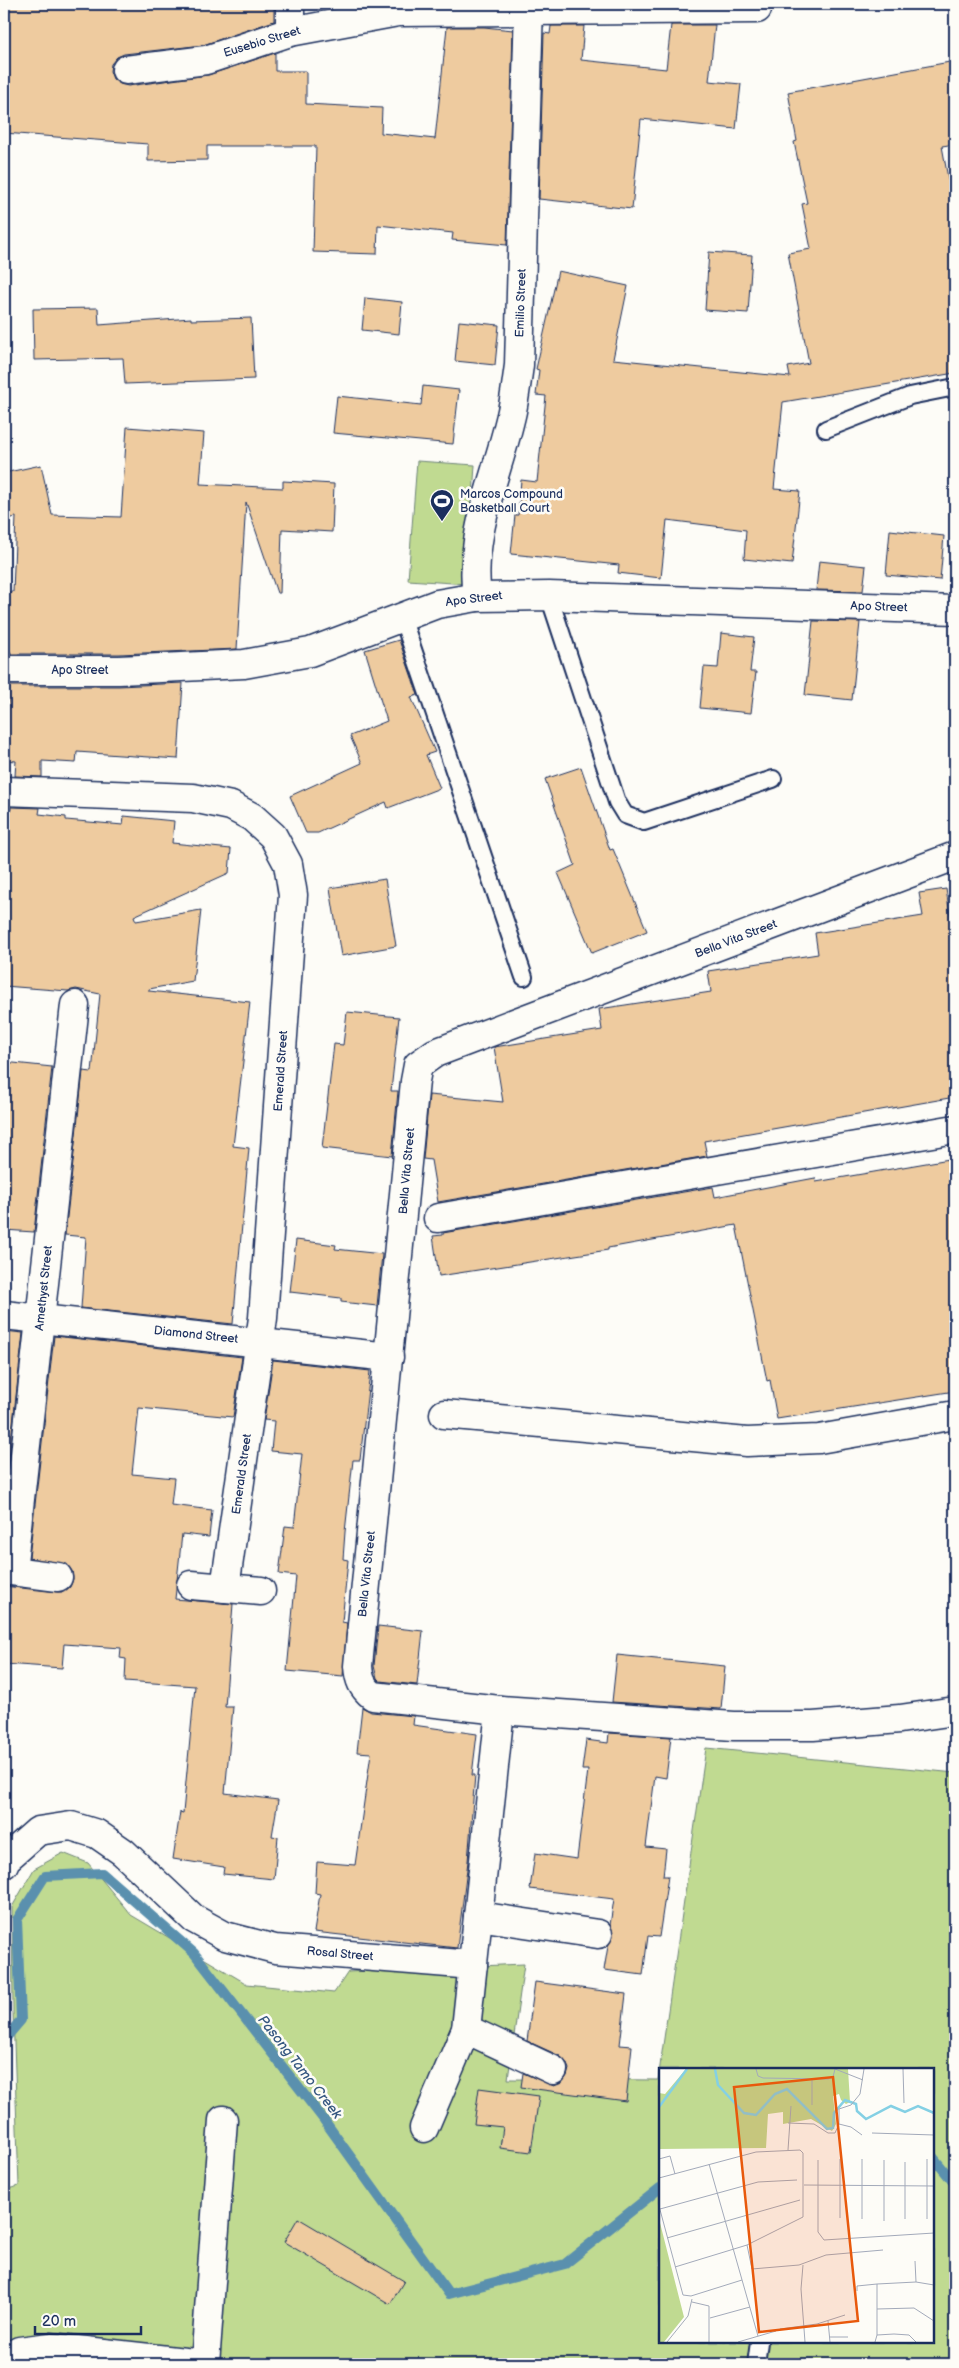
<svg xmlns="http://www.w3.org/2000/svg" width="959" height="2368" font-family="'Balsamiq Sans',sans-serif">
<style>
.green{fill:#c0da91;stroke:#6e8478;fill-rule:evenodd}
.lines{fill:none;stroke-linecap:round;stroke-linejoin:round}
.stream{stroke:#5a90ae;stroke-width:10}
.building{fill:#eecb9f;stroke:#1b2f5e}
.service-casing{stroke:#1b2f5e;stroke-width:20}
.minor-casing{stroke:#1b2f5e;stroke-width:31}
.service{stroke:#fdfcf7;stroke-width:16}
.minor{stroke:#fdfcf7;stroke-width:28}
.labels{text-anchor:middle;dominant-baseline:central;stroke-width:5;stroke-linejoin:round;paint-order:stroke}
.street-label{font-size:12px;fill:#1b2f5e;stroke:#fdfcf7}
.poi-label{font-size:12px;fill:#1b2f5e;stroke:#fdfcf7;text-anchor:start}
.water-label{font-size:14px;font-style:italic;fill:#355780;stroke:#fdfcf7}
.inset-river{fill:none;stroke:#84d0e4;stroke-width:2.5}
.inset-road{fill:none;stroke:#a3aaba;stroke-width:1}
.view{fill:#e8590c;fill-opacity:0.15;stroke:#e8590c;stroke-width:2.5}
.inset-edge{fill:none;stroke:#1b2f5e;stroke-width:2.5}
</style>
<rect width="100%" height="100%" fill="#fdfcf7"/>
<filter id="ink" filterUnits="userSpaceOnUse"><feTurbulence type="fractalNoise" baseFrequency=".02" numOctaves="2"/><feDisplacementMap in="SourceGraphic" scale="10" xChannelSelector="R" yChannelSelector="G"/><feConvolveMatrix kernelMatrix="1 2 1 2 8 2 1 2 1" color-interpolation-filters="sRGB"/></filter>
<g filter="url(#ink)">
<g class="green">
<polygon points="417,461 475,465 467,584 408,580"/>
<path d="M706,1748L955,1773V2364H4V2190L19,2186L13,2013L12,1907L34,1869L63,1853L88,1863L131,1915L247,1984L334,1993L348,1972L524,1964L508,2079L658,2080ZM660,2069H933V2342H660Z"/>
</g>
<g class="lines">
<g class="stream">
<polyline points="4,2040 21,2020 17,1920 45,1876 102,1873 194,1953 324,2120 449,2294 565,2264 660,2188"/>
<polyline points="933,2157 955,2184"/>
</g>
</g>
<g class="building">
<polygon points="4,4 274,4 274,21 203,45 124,54 117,57 111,64 110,71 113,79 120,84 128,86 208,75 275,53 275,71 306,71 306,104 382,108 381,133 435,139 447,27 484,27 513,30 507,245 452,240 453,233 378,225 377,254 313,252 316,146 207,146 207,160 148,161 148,144 4,133"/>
<polygon points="671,25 715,25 709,81 741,84 736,129 641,119 632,209 539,199 544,33 550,34 551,26 584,26 581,60 666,69"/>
<polygon points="955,61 955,144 942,146 955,216 955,373 783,402 774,489 800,491 792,564 744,559 746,530 667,520 661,578 618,573 619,565 511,554 515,515 518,515 521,480 537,482 546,396 536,395 539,370 536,369 558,271 628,286 613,359 790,377 788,367 809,363 788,253 811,249 802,204 807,203 794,142 797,141 788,92"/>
<polygon points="709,252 752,255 748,313 705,310"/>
<polygon points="365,298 402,302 399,334 362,330"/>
<polygon points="98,308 99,325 191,318 191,320 251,318 254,379 125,384 123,358 34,360 33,309"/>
<polygon points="459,321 499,325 495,365 455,361"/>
<polygon points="423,386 459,390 453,444 333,433 337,396 421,405"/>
<polygon points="127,427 204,433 200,484 283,488 283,481 334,484 332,532 282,529 280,593 277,593 246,502 237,649 119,654 10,654 11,652 4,651 4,592 13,592 16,517 4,520 4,473 41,465 52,515 121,517"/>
<polygon points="890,530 944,536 940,580 886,575"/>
<polygon points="819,561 866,566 863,591 816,590"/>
<polygon points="813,621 860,622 852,700 805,695"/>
<polygon points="721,633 754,637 750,672 756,672 751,713 700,708 704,667 718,668"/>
<polygon points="399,640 418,695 411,697 435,752 426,755 440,788 388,808 386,802 318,833 306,833 290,796 362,763 350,736 387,721 365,650"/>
<polygon points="183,683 178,759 77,752 76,763 42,761 42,777 15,776 16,761 4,760 9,686 119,686"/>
<polygon points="581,767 610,850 613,849 647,931 592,953 558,873 575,865 545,779"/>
<polygon points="11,807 40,808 39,814 66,817 66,820 123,825 124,816 174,821 172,843 231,849 229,873 134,916 136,921 201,910 193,981 149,989 149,991 250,1002 233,1146 249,1148 233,1324 81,1308 86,1237 65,1235 83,1071 92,1072 100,994 76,989 68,991 4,986 4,879"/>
<polygon points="385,879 396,946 341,956 330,888"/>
<polygon points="946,889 955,947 955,1097 704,1141 707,1156 438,1202 431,1160 423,1159 429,1095 503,1102 494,1047 602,1030 599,1009 711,992 708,971 818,954 815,933 923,916 919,893"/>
<polygon points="347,1012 399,1017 391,1091 398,1091 392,1156 322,1148 334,1044 343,1045"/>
<polygon points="4,1062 52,1067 34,1232 4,1230"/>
<polygon points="955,1158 955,1391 777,1419 770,1380 767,1381 736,1225 608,1248 608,1250 439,1276 433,1236 443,1235 443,1233 713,1187 715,1197 815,1178 816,1182"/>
<polygon points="296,1240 336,1245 335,1249 382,1254 377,1306 341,1302 341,1298 290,1292"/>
<polygon points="4,1331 23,1333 4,1504"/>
<polygon points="54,1336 242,1357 233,1417 139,1408 132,1474 174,1478 171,1505 212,1510 209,1537 182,1534 175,1599 233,1604 225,1707 233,1707 225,1793 278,1800 272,1836 278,1837 274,1879 223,1874 224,1867 173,1859 180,1812 183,1813 195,1686 125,1681 126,1659 120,1658 121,1648 64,1644 62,1668 4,1664 4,1586 56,1592 64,1592 70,1587 73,1579 72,1571 67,1564 29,1558"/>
<polygon points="273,1360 370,1371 360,1460 353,1460 345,1532 343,1559 348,1560 342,1622 347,1623 343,1676 287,1671 296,1576 279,1574 285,1526 294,1527 302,1454 271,1451 274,1421 264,1420"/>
<polygon points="378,1626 423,1631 417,1685 380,1681 377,1678 374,1666"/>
<polygon points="617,1655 725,1666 721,1709 612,1702"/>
<polygon points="362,1707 371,1712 414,1716 413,1725 477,1734 472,1775 475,1775 468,1861 457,1948 314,1932 320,1894 315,1893 317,1862 355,1865 371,1753 357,1752"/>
<polygon points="609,1733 671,1737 666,1778 655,1776 646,1847 666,1849 663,1876 668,1876 659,1937 648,1936 643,1975 604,1970 608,1946 613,1936 610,1925 614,1899 530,1889 535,1853 577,1859 588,1770 582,1770 586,1740 608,1743"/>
<polygon points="535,1982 626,1994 620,2045 632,2046 626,2101 521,2087 523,2073 554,2086 562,2083 567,2076 569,2069 566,2062 560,2056 527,2041"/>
<polygon points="479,2088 539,2096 531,2152 500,2148 503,2127 474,2124"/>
<polygon points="298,2218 404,2281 390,2304 284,2242"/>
</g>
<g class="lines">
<g class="service-casing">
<g id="service">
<polyline points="826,429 910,396 955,387"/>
<polyline points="549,596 617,802 625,815 644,822 773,779"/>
<polyline points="402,617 524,977"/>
<polyline points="756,2364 759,2342"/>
</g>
</g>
<g class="minor-casing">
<g id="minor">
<polyline points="290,32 290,4"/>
<polyline points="126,70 206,60 290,32 398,12 757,9"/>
<path d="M477,597C468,533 499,472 512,411C515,396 517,380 519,365L529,4"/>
<polyline points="4,670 119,670 244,664 310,652 437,604 477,597 549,596 955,610"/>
<polyline points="4,791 193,798 231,806 252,817 273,836 288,864 293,895 263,1318 225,1588"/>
<path d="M955,856L435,1053L418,1065L415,1081L358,1666C359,1680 362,1687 373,1696L500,1710L734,1726H813L900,1719L955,1711"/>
<polyline points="438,1218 955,1129"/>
<polyline points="4,1315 389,1357"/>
<polyline points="444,1414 747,1442 819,1439 955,1415"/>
<polyline points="4,1570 58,1577"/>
<polyline points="12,1571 75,1005"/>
<polyline points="191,1585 261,1591"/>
<polyline points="4,1864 6,1859 38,1831 71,1826 97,1834 123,1852 194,1919 225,1936 275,1949 473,1965"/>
<polyline points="478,1916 598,1934"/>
<polyline points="466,2029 553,2070"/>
<polyline points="424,2128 466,2029 500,1710"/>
<polyline points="4,2360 19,2351 50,2347 203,2364"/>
<polyline points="205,2364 223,2120"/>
</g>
</g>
<use href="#service" class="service"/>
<use href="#minor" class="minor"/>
</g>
</g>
<defs>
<g id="stadium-pin" transform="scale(1.25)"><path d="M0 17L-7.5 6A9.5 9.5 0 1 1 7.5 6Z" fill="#1b2f5e" stroke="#fdfcf7"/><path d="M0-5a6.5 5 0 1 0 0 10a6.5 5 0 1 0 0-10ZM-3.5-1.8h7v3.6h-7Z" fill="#fff"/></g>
</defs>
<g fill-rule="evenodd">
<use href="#stadium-pin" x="442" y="501"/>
</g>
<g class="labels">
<g class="street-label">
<text transform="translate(262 42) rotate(-17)">Eusebio Street</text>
<text transform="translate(521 303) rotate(-88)">Emilio Street</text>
<text transform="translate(474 599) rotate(-7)">Apo Street</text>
<text transform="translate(879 607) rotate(2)">Apo Street</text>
<text x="80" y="670">Apo Street</text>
<text transform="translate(736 939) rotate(-21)">Bella Vita Street</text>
<text transform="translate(281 1071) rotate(-86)">Emerald Street</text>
<text transform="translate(407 1171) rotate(-85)">Bella Vita Street</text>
<text transform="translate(44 1288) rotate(-84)">Amethyst Street</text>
<text transform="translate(196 1335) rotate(6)">Diamond Street</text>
<text transform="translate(242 1474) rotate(-82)">Emerald Street</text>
<text transform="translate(367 1574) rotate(-84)">Bella Vita Street</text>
<text transform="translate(340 1954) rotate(5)">Rosal Street</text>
</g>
<g class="poi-label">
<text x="460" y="494">Marcos Compound<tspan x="460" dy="14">Basketball Court</tspan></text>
</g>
<g class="water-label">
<text transform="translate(300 2067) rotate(52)">Pasong Tamo Creek</text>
</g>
</g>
<g transform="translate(659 2068)">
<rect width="275" height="275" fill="#fdfcf7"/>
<path d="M27,1H189L191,34L187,36L182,32L180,26L174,28L177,56L173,63L152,51L124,56V44L109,46L107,80L0,81V25L6,26ZM0,151L25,249L5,274H0Z" fill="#c0da91"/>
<path class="inset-river" d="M56,1L59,17L85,45L97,47L116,26L128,21L168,61L174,60L175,45L186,32L197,36L198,43L207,51L232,38L246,44L259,38L275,45M0,39L28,1"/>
<path class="inset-road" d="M97,1L99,8L104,10L169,11L174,9L176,1L204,12M244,1L245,35M153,11V37M129,55L155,56L169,65H176L180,56V41L192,37L201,26L205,1M180,56L192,59L203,67M213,65L275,67M129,82L132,38M0,91L11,88L16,106M159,92V164L165,172L275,165M50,96L99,268M0,110L97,84L141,82L144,85V149L88,177L16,199M145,117L275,118M0,138L24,227L32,228L83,212M1,141L99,114L138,112M181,150V91M203,151V91M246,151V94M268,151V91M225,153V92M8,170L141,132M88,177L93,201L140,197L167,187L224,182M144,197L142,221L146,274M257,214L275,217M198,223V218L218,216M33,234L50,238V274M218,241V216L257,214L256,193M51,250L91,239M169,253L171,274M121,261L158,256L186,247M218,267V241L255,240L275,253M171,269H189M8,274L29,248L33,231M79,274L117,263M216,274L218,267L235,266L250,267L257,274"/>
<path class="view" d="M174,9L199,253L100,264L75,19Z"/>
<rect width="275" height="275" class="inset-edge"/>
</g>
<rect width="959" height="2368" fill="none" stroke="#fdfcf7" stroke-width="20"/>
<rect x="10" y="10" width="939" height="2348" fill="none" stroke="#1b2f5e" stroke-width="2" filter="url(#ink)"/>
<path d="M35 2326v8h106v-8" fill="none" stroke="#1b2f5e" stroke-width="2.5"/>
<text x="42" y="2326" font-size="15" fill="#1b2f5e" stroke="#fdfcf7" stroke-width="4" paint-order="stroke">20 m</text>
</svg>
